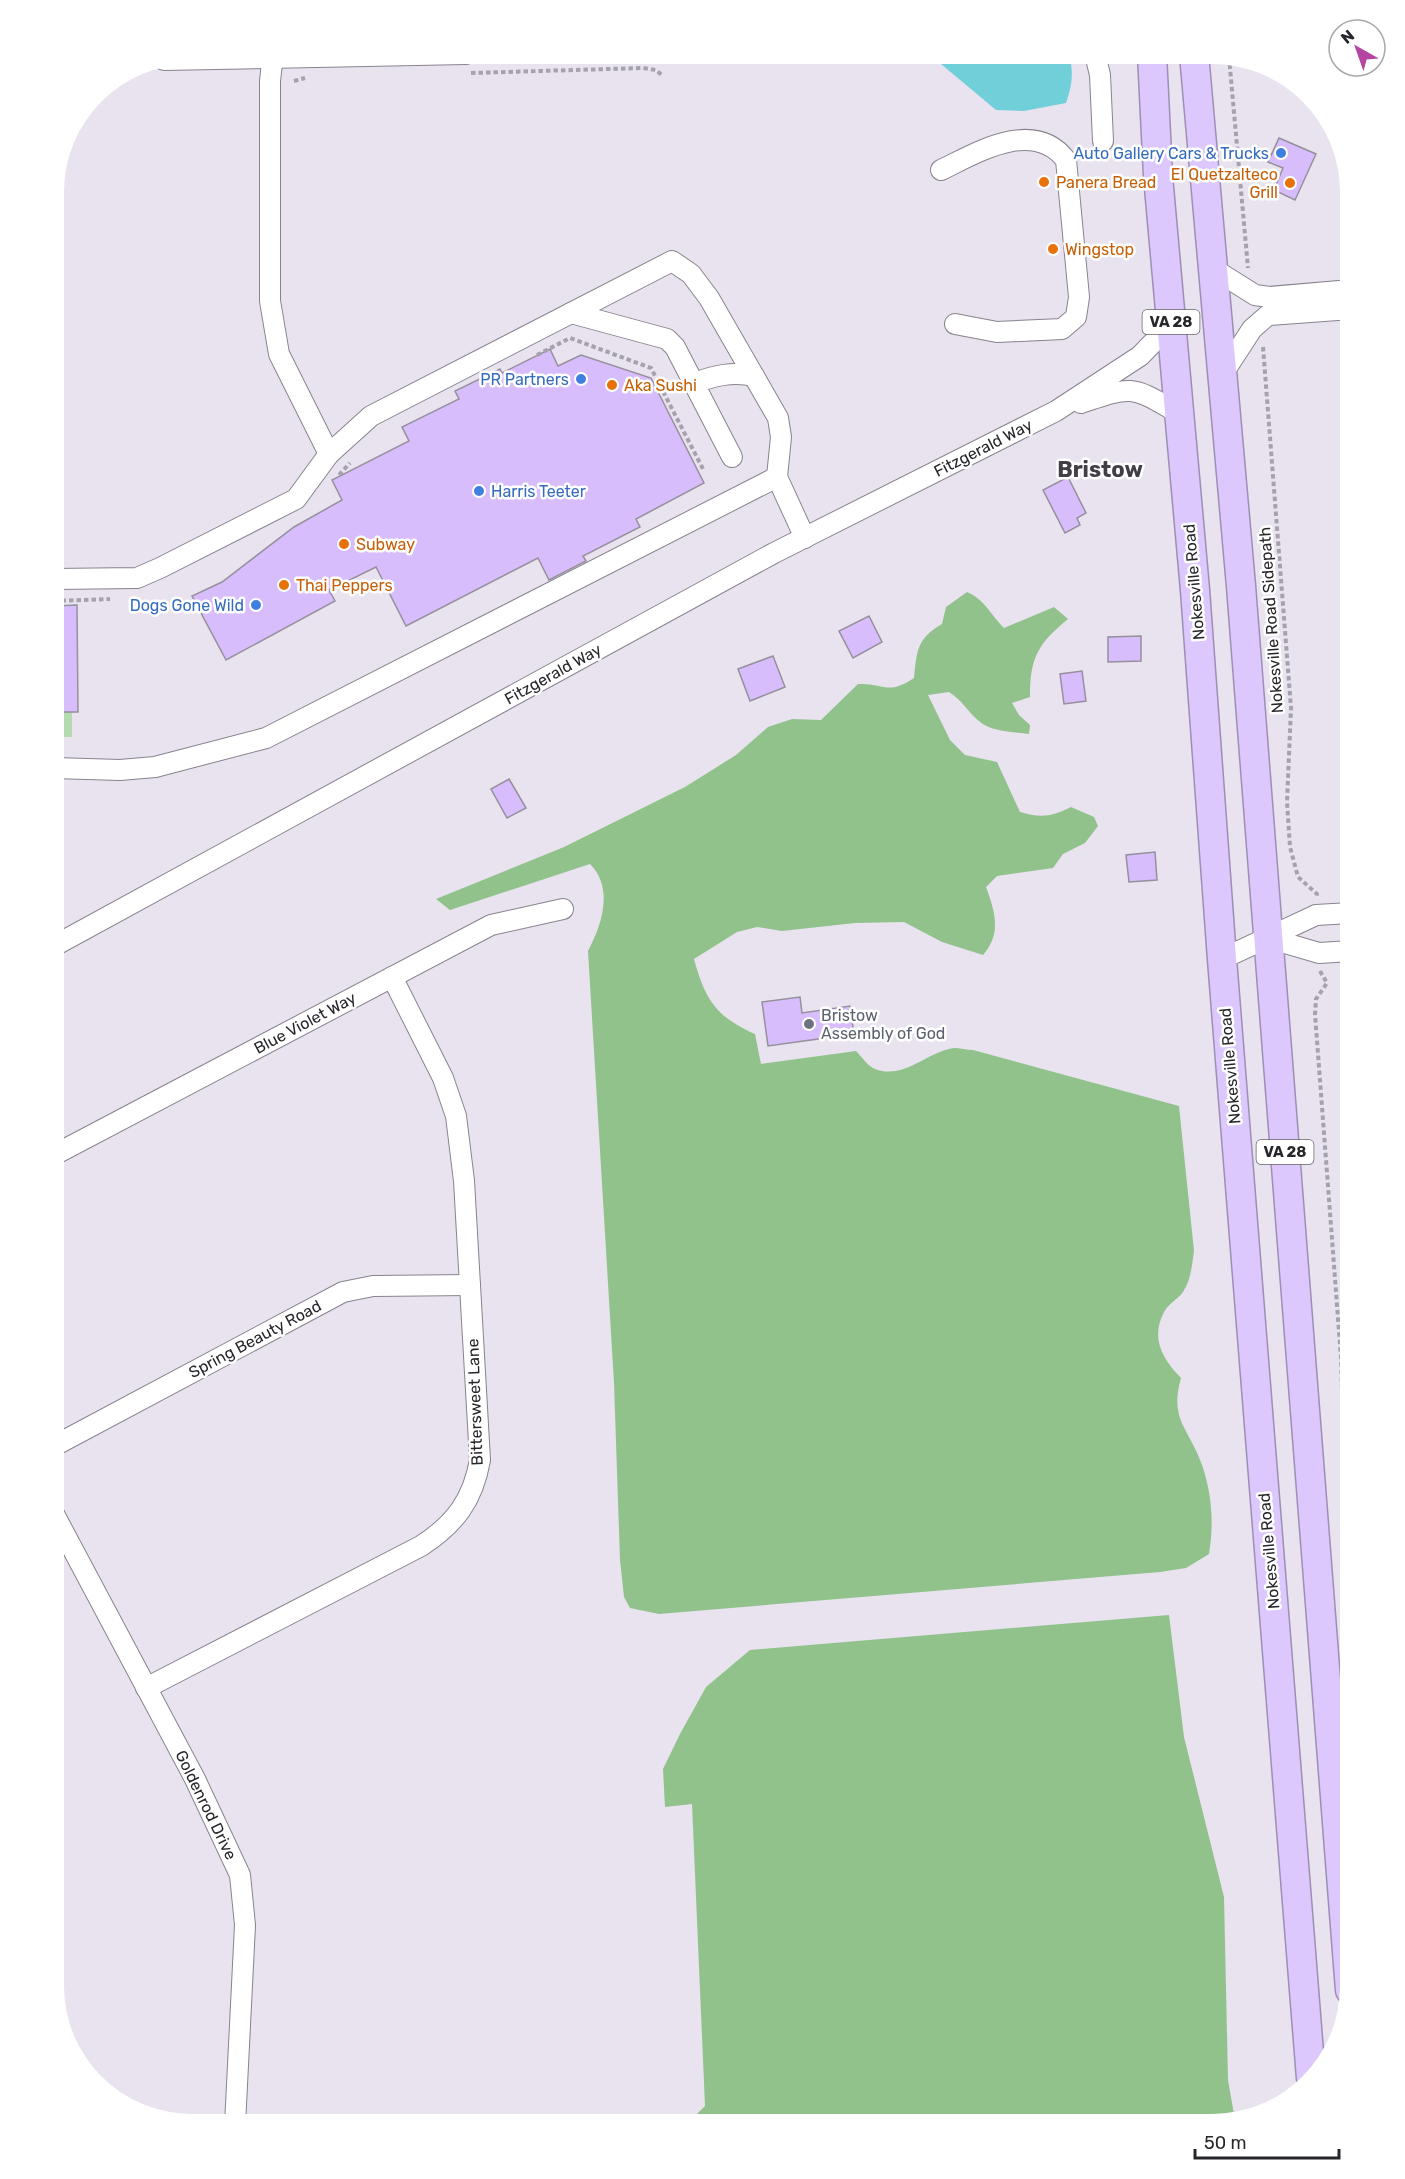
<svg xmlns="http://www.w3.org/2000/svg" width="1405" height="2179" font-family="Rubik,sans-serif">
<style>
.green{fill:#b4dbb0}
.forest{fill:#91c28c}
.water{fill:#70cfd9}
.building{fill:#d8bdfc;stroke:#95909c;stroke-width:1.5}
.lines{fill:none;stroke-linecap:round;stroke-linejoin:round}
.minor-casing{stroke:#88838e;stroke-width:22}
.highway-casing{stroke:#9d8fb4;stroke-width:31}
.path{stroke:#a6a2ac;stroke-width:4;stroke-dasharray:4.5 3;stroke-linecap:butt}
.minor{stroke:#fff;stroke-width:20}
.highway{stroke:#dcc8fd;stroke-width:28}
.shop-dot{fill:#3f7fe0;stroke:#fff;stroke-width:2}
.food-dot{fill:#e8710a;stroke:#fff;stroke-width:2}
.worship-dot{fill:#6b7280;stroke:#fff;stroke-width:2}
.labels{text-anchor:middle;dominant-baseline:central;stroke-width:5;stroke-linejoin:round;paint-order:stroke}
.shield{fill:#fff;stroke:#68676b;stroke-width:1.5}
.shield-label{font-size:15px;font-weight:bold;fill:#28262b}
.shop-label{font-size:16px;fill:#366cbe;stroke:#fff;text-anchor:end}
.food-label{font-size:16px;fill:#c56008;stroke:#fff;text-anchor:start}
.street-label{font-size:16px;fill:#28262b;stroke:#fff}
.worship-label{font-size:16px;fill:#5b616d;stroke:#fff;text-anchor:start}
.district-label{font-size:22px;font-weight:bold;fill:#423e48;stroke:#fff}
</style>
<rect width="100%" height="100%" fill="#e8e3ef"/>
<rect class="green" x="54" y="712" width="18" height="25"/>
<g class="forest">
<path d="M967,592C984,599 991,615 1004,628L1054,607L1068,619C1038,644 1030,657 1030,697L1012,703L1019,715L1030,725L1029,734C1014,732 991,732 979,721C967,711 962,700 949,692L928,695L950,740L965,755L997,762L1020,812C1040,818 1052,817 1071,807L1094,817L1098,826L1085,843L1063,854L1053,868L997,876L986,887C995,912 1002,933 983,955L942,942L904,922L855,923L782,931L757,927L737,932L694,959C705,999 716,1017 755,1034L761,1064L856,1051C861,1056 867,1065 873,1068C902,1082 928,1051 954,1048C960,1048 967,1050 973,1050L1179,1106L1194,1251C1192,1265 1191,1280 1183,1292C1178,1299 1168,1304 1164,1312C1150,1339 1163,1359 1181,1378C1169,1420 1189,1428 1202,1465C1212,1494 1214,1524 1209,1554L1186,1568L1160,1572L659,1614L630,1608L624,1597L620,1560L614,1383L588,951C602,925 614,888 590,864L450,910L436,899L564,847L685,787L736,755L768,727L792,719L821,720L858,684C885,683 887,696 914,678C917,652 916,639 942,624L946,607Z"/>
<polygon points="1169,1615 1184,1737 1224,1897 1228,2080 1235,2120 1213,2125 686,2125 705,2106 692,1804 665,1807 663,1769 680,1734 706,1687 750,1650"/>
</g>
<path class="water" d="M929,54H1069C1074,73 1072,85 1066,103L1024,111L996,110Z"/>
<g class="building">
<polygon points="1279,138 1316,154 1295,200 1274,190 1283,168 1268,162"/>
<polygon points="550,349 558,366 581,355 651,378 704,483 636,519 640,527 583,556 586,561 549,580 538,558 406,626 376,567 329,590 335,601 226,660 192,596 222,582 294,527 342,500 332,480 409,441 402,427 459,399 455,391 500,369 502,373"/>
<polygon points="1068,477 1086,513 1077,518 1080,525 1065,533 1043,490"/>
<polygon points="77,605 78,712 54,712 54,606"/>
<polygon points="869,616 882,642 853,658 839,631"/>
<polygon points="1141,636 1141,661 1108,662 1108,637"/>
<polygon points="773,656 785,687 750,701 738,669"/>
<polygon points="1082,671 1086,701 1064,704 1060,674"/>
<polygon points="509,779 526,808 507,818 491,789"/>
<polygon points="1155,852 1157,880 1129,882 1126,855"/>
<polygon points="800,997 802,1013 850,1006 854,1034 768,1046 762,1002"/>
</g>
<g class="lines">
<g class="minor-casing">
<g id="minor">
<polyline points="1095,54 1100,75 1103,141"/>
<polyline points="164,60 466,54"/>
<path d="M941,170C978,152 1034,118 1066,160L1079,297L1076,317L1062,329L997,332L955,324"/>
<polyline points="1212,268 1255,295 1269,297 1351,290"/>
<polyline points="571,313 667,339 675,347 732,457"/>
<polyline points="1224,372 1252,329 1268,315 1351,309"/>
<path d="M694,383C714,376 732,371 754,376"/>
<path d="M1081,403C1135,385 1131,386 1180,414"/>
<polyline points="329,454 371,416 672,261 691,274 709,298 778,418 781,437 777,477 805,538"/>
<polyline points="54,579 137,578 160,568 296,499 329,454 279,354 270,301 270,81 273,54"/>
<polyline points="54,768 120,770 155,767 266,738 777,477"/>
<polyline points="1268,938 1319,953 1351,951"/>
<polyline points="54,946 774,553 1056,411 1140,356 1172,323"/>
<polyline points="1222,959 1316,915 1351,913"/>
<polyline points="54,1155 491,925 563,909"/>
<polyline points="54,1446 343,1292 373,1286 470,1285"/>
<polyline points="54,1514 195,1779 240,1875 245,1925 235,2125"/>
<path d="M146,1688L421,1546C455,1524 473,1500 480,1460L464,1181L456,1116L443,1078L392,977"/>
</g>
</g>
<g class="highway-casing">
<g id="highway">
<polyline points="1152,54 1158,176 1195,590 1222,959 1311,2078"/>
<polyline points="1194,54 1241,586 1350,1990"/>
</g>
</g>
<g class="path">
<polyline points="1229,57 1248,268"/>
<polyline points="471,73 643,68 656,70 663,76"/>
<polyline points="294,81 305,78"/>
<polyline points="1263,347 1291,708 1287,802 1290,847 1298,877 1317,894 1316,898"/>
<polyline points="537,355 570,338 651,368 703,469"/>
<polyline points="339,475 350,463"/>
<polyline points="54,601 110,599"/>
<polyline points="1320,971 1327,983 1316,999 1315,1014 1341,1358 1347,1566 1351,1618"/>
</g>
<use href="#minor" class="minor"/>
<use href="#highway" class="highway"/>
</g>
<g class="shop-dot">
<circle cx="1281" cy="153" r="6"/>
<circle cx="581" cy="379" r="6"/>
<circle cx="479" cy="491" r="6"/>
<circle cx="256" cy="605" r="6"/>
</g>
<g class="food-dot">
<circle cx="1044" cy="182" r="6"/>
<circle cx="1290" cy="183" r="6"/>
<circle cx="1053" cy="249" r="6"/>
<circle cx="612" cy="385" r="6"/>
<circle cx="344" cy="544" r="6"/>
<circle cx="284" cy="585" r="6"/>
</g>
<circle class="worship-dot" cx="809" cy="1024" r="6"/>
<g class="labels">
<g class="shield">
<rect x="1142.5" y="310" width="57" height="24" rx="4.5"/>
<rect x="1256.5" y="1140" width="57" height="24" rx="4.5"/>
</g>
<g class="shield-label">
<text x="1171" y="322">VA 28</text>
<text x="1285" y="1152">VA 28</text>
</g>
<g class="shop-label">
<text x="1269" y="153">Auto Gallery Cars &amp; Trucks</text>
<text x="569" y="379">PR Partners</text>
<text x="491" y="491" text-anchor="start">Harris Teeter</text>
<text x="244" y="605">Dogs Gone Wild</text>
</g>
<g class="food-label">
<text x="1278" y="174" text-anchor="end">El Quetzalteco<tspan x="1278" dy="18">Grill</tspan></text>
<text x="1056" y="182">Panera Bread</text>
<text x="1065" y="249">Wingstop</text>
<text x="624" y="385">Aka Sushi</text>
<text x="356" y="544">Subway</text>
<text x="296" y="585">Thai Peppers</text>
</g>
<g class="street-label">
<text transform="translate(983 448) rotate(-27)">Fitzgerald Way</text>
<text transform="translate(1194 582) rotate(-95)">Nokesville Road</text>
<text transform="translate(1271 620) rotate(-94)">Nokesville Road Sidepath</text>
<text transform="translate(553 674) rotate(-29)">Fitzgerald Way</text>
<text transform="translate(305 1023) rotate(-28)">Blue Violet Way</text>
<text transform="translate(1230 1066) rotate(-95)">Nokesville Road</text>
<text transform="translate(255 1339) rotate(-28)">Spring Beauty Road</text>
<text transform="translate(475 1402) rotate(-92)">Bittersweet Lane</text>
<text transform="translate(1269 1551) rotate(-95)">Nokesville Road</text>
<text transform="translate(206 1805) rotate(64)">Goldenrod Drive</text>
</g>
<g class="worship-label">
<text x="821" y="1015">Bristow<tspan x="821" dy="18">Assembly of God</tspan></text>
</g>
<g class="district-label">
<text x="1100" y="469">Bristow</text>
</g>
</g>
<path d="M0 0H1405V2179H0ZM192 64H1212A128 128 0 0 1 1340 192V1986A128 128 0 0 1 1212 2114H192A128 128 0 0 1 64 1986V192A128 128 0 0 1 192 64Z" fill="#fff" fill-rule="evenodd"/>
<g transform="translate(1357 48) rotate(320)"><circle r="28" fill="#ffffff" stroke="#a9a8aa" stroke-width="1.5"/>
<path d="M0-4.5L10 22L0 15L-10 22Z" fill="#b445a3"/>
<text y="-9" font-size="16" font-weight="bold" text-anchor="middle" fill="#28262b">N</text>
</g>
<path d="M1195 2149v9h144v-9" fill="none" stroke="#28262b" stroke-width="3"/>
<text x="1204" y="2149" font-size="18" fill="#28262b" stroke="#ffffff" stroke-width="4.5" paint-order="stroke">50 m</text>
</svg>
